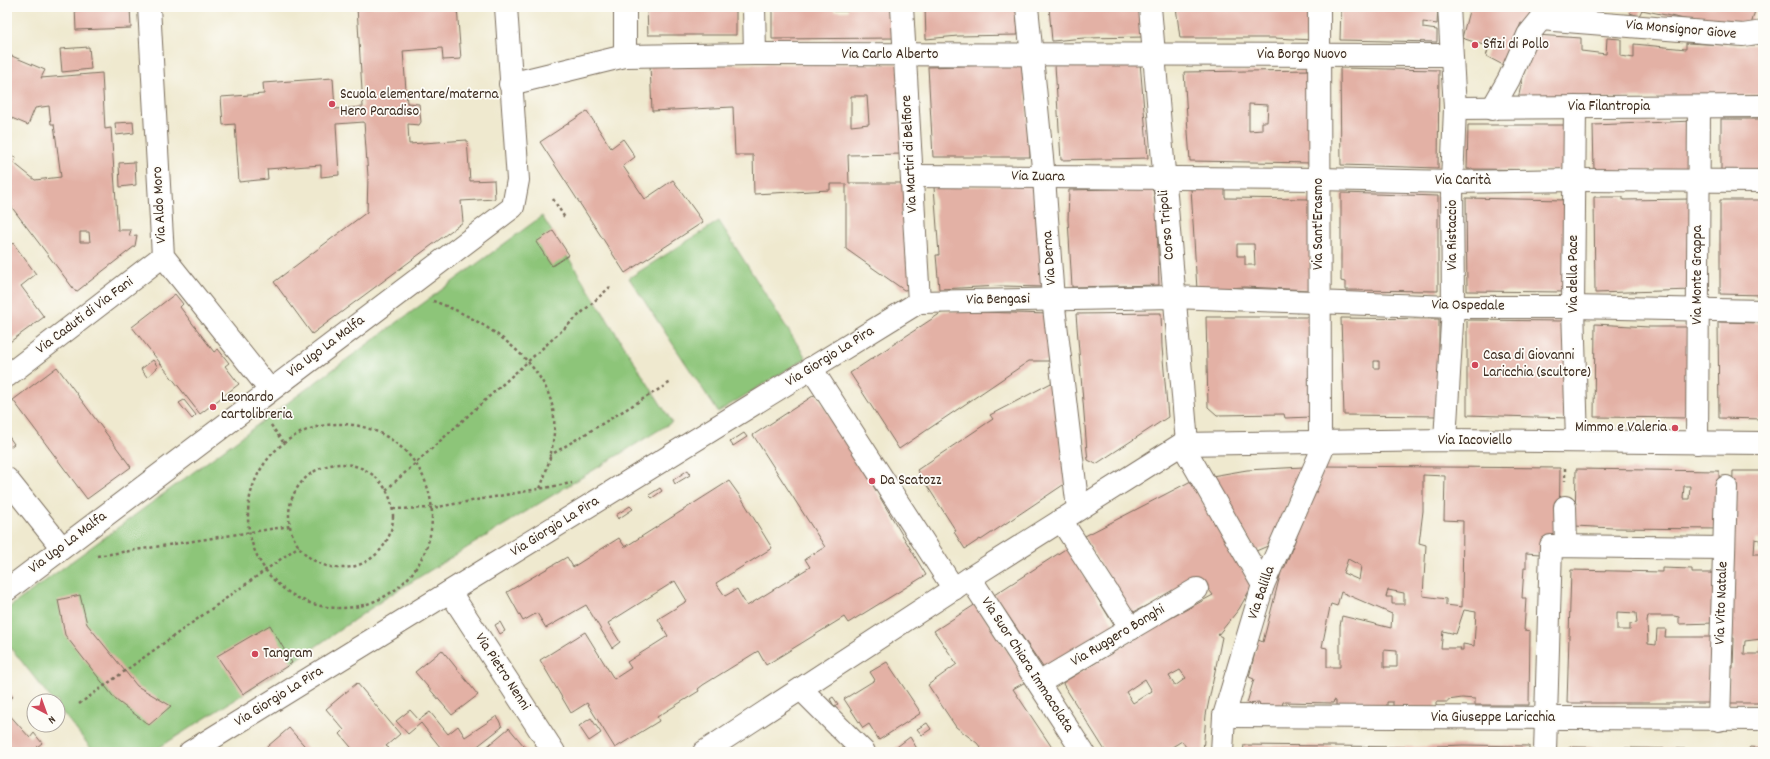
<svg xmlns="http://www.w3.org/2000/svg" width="1770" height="759" font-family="Dekko,sans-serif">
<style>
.green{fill:#8dc579;stroke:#64784c}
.building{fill:#e3b1a5;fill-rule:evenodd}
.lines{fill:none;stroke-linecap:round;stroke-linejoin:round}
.minor-casing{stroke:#7a6d5c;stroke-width:24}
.secondary-casing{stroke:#7a6d5c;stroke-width:24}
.path{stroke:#7a6d5c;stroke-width:2.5;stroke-dasharray:3 3;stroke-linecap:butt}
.minor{stroke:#fff;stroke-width:22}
.secondary{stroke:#fff;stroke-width:22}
.poi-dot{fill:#d1495b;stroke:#fdfcf7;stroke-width:1.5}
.labels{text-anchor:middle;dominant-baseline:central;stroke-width:3.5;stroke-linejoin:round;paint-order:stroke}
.street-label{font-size:15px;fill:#3b2a1e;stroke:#fdfcf7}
.poi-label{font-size:15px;fill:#3b2a1e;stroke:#fdfcf7;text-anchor:start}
</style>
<rect width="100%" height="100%" fill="#fdfcf7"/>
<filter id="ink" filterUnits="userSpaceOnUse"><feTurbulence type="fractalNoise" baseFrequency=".025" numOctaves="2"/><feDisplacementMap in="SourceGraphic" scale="8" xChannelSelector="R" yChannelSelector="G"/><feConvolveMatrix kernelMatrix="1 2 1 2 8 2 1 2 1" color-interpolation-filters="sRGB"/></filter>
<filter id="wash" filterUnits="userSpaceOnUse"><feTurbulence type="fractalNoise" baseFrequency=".012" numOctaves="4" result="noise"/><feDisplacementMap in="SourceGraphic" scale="16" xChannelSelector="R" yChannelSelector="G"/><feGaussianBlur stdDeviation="0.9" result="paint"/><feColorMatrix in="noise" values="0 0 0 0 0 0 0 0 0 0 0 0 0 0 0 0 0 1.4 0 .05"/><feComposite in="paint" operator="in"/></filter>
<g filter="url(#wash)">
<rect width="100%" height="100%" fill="#efe9cf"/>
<g class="green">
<polygon points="542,216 672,422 390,595 292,663 152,752 94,752 58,707 58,701 53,701 7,643 7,609"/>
<polygon points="719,221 806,358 718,412 629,278"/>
</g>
<g id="blocks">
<g class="building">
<polygon points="75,7 130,7 131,28 76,30"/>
<polygon points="357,7 457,7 461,59 443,60 442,48 403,51 407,103 419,104 421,122 419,125 408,124 409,144 467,140 470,181 494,180 495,199 461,201 463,222 312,334 274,282 367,212 368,176 364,122 336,124 339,175 321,177 321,165 267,169 268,179 239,182 235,124 223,125 221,97 264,94 263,83 333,78 335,109 363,107"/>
<polygon points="647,7 736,7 736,35 648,35"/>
<polygon points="772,7 834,7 834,11 848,11 848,7 896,7 897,38 772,39"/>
<polygon points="925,7 1016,7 1018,35 958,36 926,39"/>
<polygon points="1049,7 1141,7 1144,37 1084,38 1052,41"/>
<polygon points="1176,7 1312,7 1313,40 1274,38 1180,38"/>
<polygon points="1341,7 1438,7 1437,24 1423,22 1423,28 1437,30 1437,42 1340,40"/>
<polygon points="1470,7 1537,7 1525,24 1521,23 1503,65 1486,56 1492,39 1487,37 1483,45 1462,38"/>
<polygon points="1604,7 1617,7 1616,10"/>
<polygon points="1633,7 1756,7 1751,25 1703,23 1642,10 1639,16 1630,13"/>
<polygon points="1536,35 1581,38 1581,51 1606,54 1607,38 1621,39 1621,56 1634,58 1634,44 1686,49 1686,43 1725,45 1763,45 1763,94 1734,97 1518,99 1526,63"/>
<polygon points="89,47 91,69 62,72 60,49"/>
<path d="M7,54L45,70L41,78L102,73L105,129L111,128L118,230H131L129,236L137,235L135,246L76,292L7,201V154L16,158L14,163L35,180L61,177L54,124H51L49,106L35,108L28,125L7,116ZM80,232H89L90,242H80Z"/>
<polygon points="1140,62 1148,158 1061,160 1055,65"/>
<path d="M899,64L904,154L848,155L849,183H908L911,289L904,290L846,249V184H830V190L754,194L753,155H735L733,107L652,111L650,65ZM851,96H867L869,124L851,126Z"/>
<polygon points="1024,64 1030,157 933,157 928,67"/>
<polygon points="1340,68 1439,70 1438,168 1341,165"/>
<path d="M1312,70V163L1190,161L1184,72ZM1249,104L1268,105L1267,122H1262V130L1249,131Z"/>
<polygon points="587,111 611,148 623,139 630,149 635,157 623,166 645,199 673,180 703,222 625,273 540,142"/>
<rect x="1721" y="119" width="42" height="52"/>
<polygon points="1693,121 1692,171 1594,171 1593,125"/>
<polygon points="133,122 134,133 116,135 115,123"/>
<polygon points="1468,125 1567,125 1567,170 1467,169"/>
<polygon points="135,162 136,185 120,187 119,163"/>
<polygon points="1037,185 1045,287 1001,286 939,289 936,255 939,255 934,187"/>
<polygon points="1153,188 1157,216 1159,285 1072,287 1068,220 1069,190"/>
<path d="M1191,188L1225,189V198L1311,199L1310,290L1244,287L1197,290ZM1237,244H1254L1255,265H1245V256H1237Z"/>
<polygon points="1341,193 1438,196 1438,291 1345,290 1345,282 1341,281"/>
<polygon points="1594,197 1623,197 1623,200 1692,199 1693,290 1595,293"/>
<polygon points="1466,198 1566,200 1566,292 1467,291"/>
<polygon points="1720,200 1763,200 1763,295 1720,294"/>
<polygon points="553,231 569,255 552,266 536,242"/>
<polygon points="13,243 36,274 21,286 44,317 7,344 7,247"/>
<polygon points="175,294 183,304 180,307 214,352 218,349 229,363 225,366 239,384 200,414 132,327"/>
<polygon points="944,311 1049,314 1049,361 1029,361 899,449 850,373"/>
<polygon points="1161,313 1162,347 1168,417 1096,464 1088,460 1087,451 1076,314"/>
<polygon points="1206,317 1311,317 1312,417 1285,418 1284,414 1217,415 1208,407"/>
<path d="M1341,318L1439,319V416L1344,415ZM1374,361H1379V368H1374Z"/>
<polygon points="1467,320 1566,321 1569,418 1467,415"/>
<polygon points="1718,322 1763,323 1763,419 1719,418"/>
<polygon points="1595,324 1649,327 1690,327 1691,418 1594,417"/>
<polygon points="153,360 158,367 147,377 141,369"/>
<polygon points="57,367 131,467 87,499 13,400"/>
<polygon points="1053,382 1066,483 981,540 980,539 965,549 954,532 956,531 917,470 993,419 990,415"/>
<polygon points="816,394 862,467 926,575 848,623 844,617 766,665 758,651 703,685 698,689 699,691 657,717 659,721 615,748 587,703 571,713 540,660 585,632 614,679 631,668 627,662 668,636 658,619 687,601 675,581 608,623 620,642 612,648 586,605 546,628 537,613 523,621 507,592 567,557 573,567 619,538 625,547 729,481 742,499 772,548 716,583 725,596 737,589 747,606 810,567 805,559 825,547 753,435"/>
<polygon points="184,400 196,415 192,419 179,403"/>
<polygon points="744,433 747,437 733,446 730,442"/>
<polygon points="7,434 14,444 10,447 7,443"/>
<path d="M1324,466L1560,468L1559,540L1540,554L1526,553V568H1524L1522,598H1526L1524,630L1530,631L1529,705H1475V699L1462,698L1448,700V702H1436V708L1393,707V702H1387V707H1336V701L1334,700L1333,703L1283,702L1282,706L1260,705L1259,702L1247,703L1254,679L1249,677L1258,640L1263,642L1282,568L1284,569ZM1423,475L1445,476L1444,520L1463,521L1462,607L1446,605V599L1423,596L1426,545L1419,543L1423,511ZM1348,559L1361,566L1359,580L1343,573ZM1388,590L1404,593V604H1392V597H1386ZM1341,592L1392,614L1391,628L1342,616L1340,626V667H1327V648L1322,647L1330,607L1331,604L1337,606ZM1464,610L1476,612L1474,646L1463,644V650H1460L1461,648H1441L1443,631L1456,634ZM1384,650L1397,651V667H1384Z"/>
<polygon points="1303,467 1270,545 1256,551 1212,476 1247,470"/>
<path d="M1576,469L1719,471L1720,529L1613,528L1575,526ZM1684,486H1690L1689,499H1683Z"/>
<polygon points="688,470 690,475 675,484 673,480"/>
<path d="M1733,471H1763V544H1760V540L1755,539L1754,554H1763V703H1727L1730,668H1733L1734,638H1728ZM1761,639L1760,654H1744L1745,641Z"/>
<path d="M1191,481L1252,586L1239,609L1218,635L1222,637L1206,715L1203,752H1189L1182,741L1169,749L1171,752H1106L1063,684L1064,682L1151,629L1213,595L1200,578L1130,614L1085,536ZM1180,670L1186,678L1175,686L1169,676ZM1145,679L1152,691L1133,703L1126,692Z"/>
<polygon points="660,488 662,491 652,498 649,495"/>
<polygon points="630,506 633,509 618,519 616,515"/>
<polygon points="1067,548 1115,627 1045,670 994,595"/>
<path d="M1662,568L1692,569V573H1717L1715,623L1679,624V617L1674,616H1648L1647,622L1648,644L1656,645L1657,629H1666L1665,637H1713L1712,703H1567L1571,570L1662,572ZM1617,612L1636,613L1637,623L1630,624V630H1617Z"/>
<polygon points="80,595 87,624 137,686 171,706 149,725 116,700 65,635 58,600"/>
<polygon points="976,604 1027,681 1013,689 1055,752 1002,752 999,748 996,752 984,752 977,743 956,727 928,685 957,664 934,631"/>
<polygon points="500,622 505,631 500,634 495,625"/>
<polygon points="270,625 292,663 243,694 217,656"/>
<polygon points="442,650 478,695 452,715 415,672"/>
<polygon points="887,662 921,713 879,740 869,724 863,728 844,699 875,680 870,672"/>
<polygon points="357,683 400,734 386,746 389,748 384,752 355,752 340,734 344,730 326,709"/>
<polygon points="7,690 13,697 9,700 7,697"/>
<polygon points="833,697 838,704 834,706 830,699"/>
<polygon points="410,710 419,720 430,712 448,734 458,726 465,737 497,716 502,727 470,752 444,752 421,723 408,734 396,721"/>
<polygon points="7,712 30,738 34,733 42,743 37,747 42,752 7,752"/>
<polygon points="591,718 601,733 589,741 579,726"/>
<polygon points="927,723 931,729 922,735 917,729"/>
<polygon points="289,728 310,752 261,752"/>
<polygon points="509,728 529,752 480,752 484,749"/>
<polygon points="910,737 919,752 890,752"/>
<polygon points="1244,745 1413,747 1463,745 1529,746 1529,752 1243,752"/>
<polygon points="1569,747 1748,750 1750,747 1763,748 1763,752 1569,752"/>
</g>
</g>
</g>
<g filter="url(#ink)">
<use href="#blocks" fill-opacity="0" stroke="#7a6d5c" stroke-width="1"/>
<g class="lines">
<g class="minor-casing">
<g id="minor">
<polyline points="149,7 163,256 270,390"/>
<polyline points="625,7 625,56"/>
<polyline points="754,7 755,54"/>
<polyline points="902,7 919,302"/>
<polyline points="1027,7 1044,178 1053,299 1078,509"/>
<polyline points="1319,7 1320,441"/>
<polyline points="1549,7 1541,19 1743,35 1763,32"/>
<polyline points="510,84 625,56 755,54 1450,55"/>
<polyline points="1575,107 1573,307 1577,441"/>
<polyline points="1455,108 1763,106"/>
<polyline points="1492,109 1509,79 1528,35 1541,19"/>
<polyline points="912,176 1319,179 1452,182 1574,180 1763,181"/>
<polyline points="919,302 1173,297 1453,307 1573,307 1763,311"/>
<polyline points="811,368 954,589"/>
<polyline points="7,376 163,256"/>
<polyline points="1445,440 1453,307 1452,182 1455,108 1449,7"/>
<polyline points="1697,443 1699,107"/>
<polyline points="1182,444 1263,585"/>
<polyline points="7,479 62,548"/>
<polyline points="1565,507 1566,546"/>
<polyline points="1061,520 1131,629"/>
<polyline points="970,578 1083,752"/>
<polyline points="7,590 513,207 518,180 506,7"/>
<polyline points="450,592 554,752"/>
<polyline points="1039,683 1197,589"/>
<polyline points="801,689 864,752"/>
<polyline points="1224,716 1763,719"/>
<polyline points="1719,720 1726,487"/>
<polyline points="190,752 919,302"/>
<polyline points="1222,752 1224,716 1263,585 1326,441"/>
<polyline points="1545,752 1551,546 1724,548"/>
</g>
</g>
<g class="secondary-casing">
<g id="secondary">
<polyline points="1150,7 1187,443"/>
<polyline points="704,752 970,578 1182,444 1445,440 1763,443"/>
</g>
</g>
<g class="path">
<polyline points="553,199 565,218"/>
<path d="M433,301C480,317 551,362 554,418C556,441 548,467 540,489"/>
<circle cx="340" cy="516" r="92"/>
<polyline points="271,425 283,442"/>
<polyline points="549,456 671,382"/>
<circle cx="341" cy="516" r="52"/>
<polyline points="1565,468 1565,481"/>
<polyline points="386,490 610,287"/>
<polyline points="393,509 432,508 572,483"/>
<polyline points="97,556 290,526"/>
<polyline points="79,704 299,546"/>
</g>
<use href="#minor" class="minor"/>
<use href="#secondary" class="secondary"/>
</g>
</g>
<g class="poi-dot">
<circle cx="1475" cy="45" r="4"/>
<circle cx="332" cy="104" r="4"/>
<circle cx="1475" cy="365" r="4"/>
<circle cx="213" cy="407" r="4"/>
<circle cx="1675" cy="428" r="4"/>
<circle cx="872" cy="481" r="4"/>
<circle cx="255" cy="654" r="4"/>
</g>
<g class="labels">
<g class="street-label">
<text transform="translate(1681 30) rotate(5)">Via Monsignor Giove</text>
<text x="890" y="55">Via Carlo Alberto</text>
<text x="1302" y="55">Via Borgo Nuovo</text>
<text x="1609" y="107">Via Filantropia</text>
<text transform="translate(910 154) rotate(-93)">Via Martiri di Belfiore</text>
<text transform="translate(1038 177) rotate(1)">Via Zuara</text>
<text x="1463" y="181">Via Carità</text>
<text transform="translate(160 205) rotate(-93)">Via Aldo Moro</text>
<text transform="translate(1319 224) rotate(-90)">Via Sant'Erasmo</text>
<text transform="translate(1167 225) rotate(-95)">Corso Tripoli</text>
<text transform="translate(1453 235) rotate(-90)">Via Ristaccio</text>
<text transform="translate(1050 258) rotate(-94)">Via Derna</text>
<text transform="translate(1574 274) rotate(-90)">Via della Pace</text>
<text transform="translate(1698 275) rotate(-90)">Via Monte Grappa</text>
<text transform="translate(998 300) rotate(-1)">Via Bengasi</text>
<text transform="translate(1468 306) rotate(1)">Via Ospedale</text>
<text transform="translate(85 316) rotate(-37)">Via Caduti di Via Fani</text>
<text transform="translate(326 347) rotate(-37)">Via Ugo La Malfa</text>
<text transform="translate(830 357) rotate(-32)">Via Giorgio La Pira</text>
<text x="1475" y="441">Via Iacoviello</text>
<text transform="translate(555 527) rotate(-32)">Via Giorgio La Pira</text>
<text transform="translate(68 543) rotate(-37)">Via Ugo La Malfa</text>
<text transform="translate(1262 593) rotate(-71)">Via Balilla</text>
<text transform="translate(1722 603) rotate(-88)">Via Vito Natale</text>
<text transform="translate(1118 636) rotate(-31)">Via Ruggero Bonghi</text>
<text transform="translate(1027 665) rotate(57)">Via Suor Chiara Immacolata</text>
<text transform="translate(502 672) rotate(57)">Via Pietro Nenni</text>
<text transform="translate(279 697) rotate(-32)">Via Giorgio La Pira</text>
<text x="1493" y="718">Via Giuseppe Laricchia</text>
</g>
<g class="poi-label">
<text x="1483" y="45">Sfizi di Pollo</text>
<text x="340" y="95">Scuola elementare/materna<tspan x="340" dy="17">Hero Paradiso</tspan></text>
<text x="1483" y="356">Casa di Giovanni<tspan x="1483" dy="17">Laricchia (scultore)</tspan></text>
<text x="221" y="398">Leonardo<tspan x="221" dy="17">cartolibreria</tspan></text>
<text x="1667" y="428" text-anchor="end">Mimmo e Valeria</text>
<text x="880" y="481">Da Scatozz</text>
<text x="263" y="654">Tangram</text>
</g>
</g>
<rect width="1770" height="759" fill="none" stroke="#fdfcf7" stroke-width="24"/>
<g transform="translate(46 713) rotate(139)"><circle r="19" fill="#fdfcf7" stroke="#afa8a0"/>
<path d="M0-3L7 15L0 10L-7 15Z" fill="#d1495b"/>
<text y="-6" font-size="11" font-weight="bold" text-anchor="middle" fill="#3b2a1e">N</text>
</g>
</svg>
